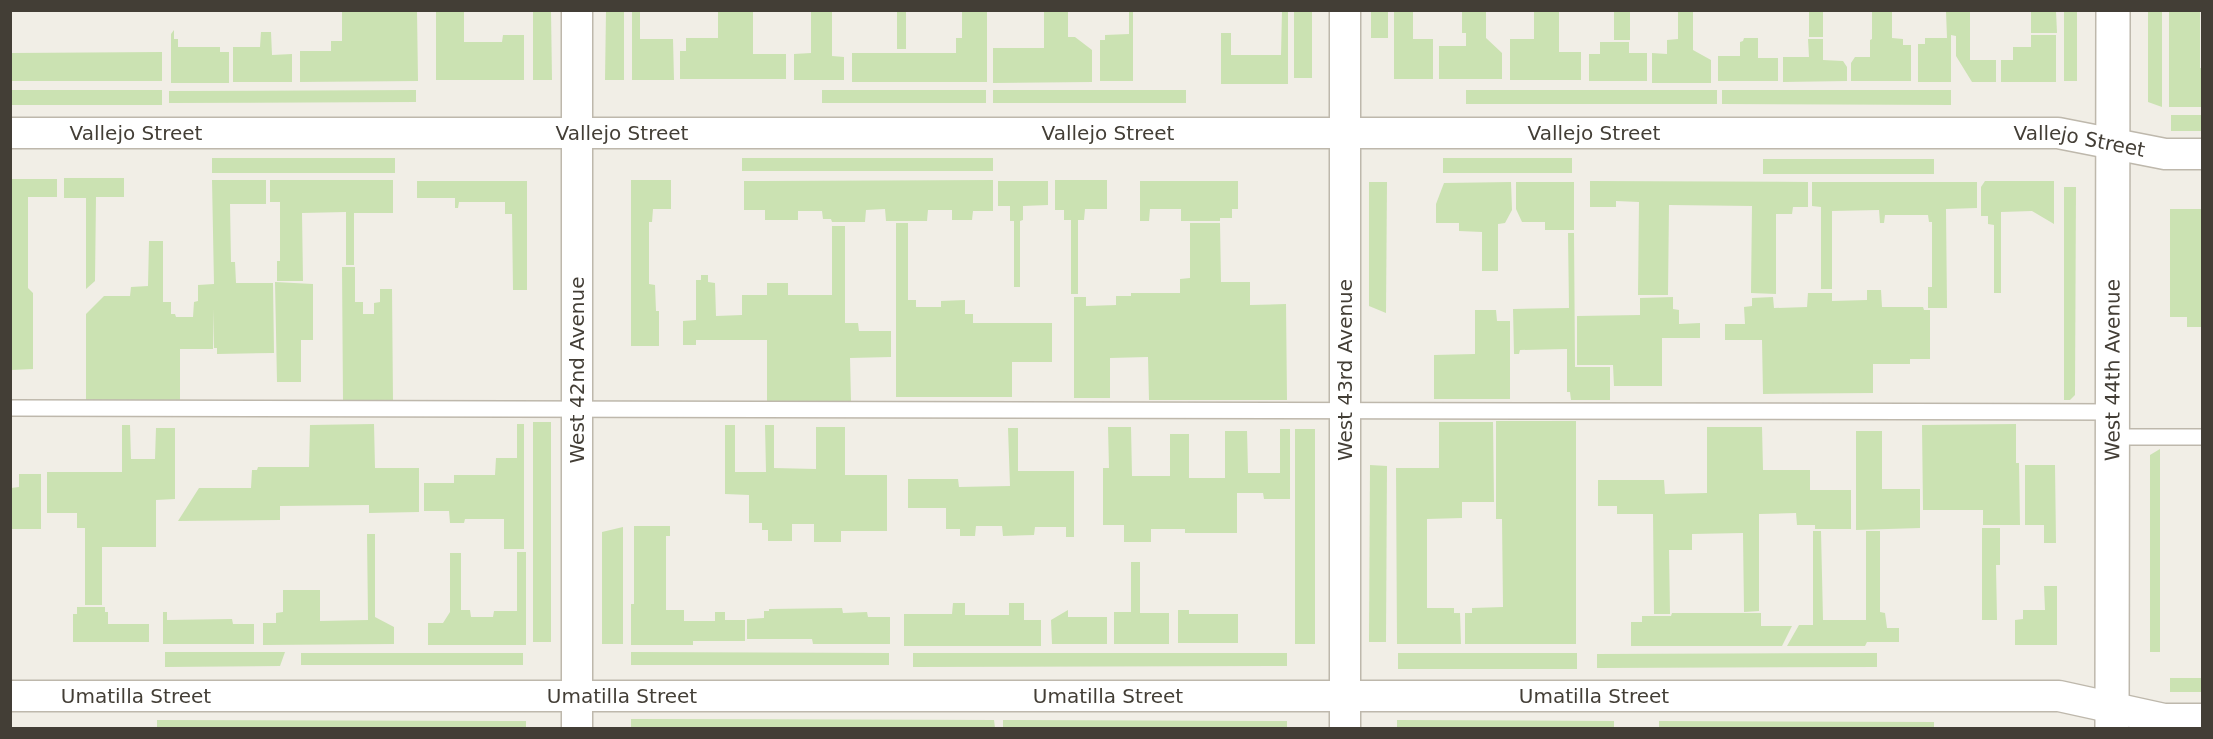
<svg xmlns="http://www.w3.org/2000/svg" width="2213" height="739" font-family="'DejaVu Sans',sans-serif">
<style>
.green{fill:#cbe2b2}
.lines{fill:none;stroke-linecap:round;stroke-linejoin:round}
.service-casing{stroke:#beb8ac;stroke-width:18}
.minor-casing{stroke:#beb8ac;stroke-width:33}
.tertiary-casing{stroke:#beb8ac;stroke-width:36}
.service{stroke:#fff;stroke-width:15}
.minor{stroke:#fff;stroke-width:30}
.tertiary{stroke:#fff;stroke-width:33}
.labels{text-anchor:middle;dominant-baseline:central;stroke-width:4.5;stroke-linejoin:round;paint-order:stroke}
.street-label{font-size:20px;fill:#433e36;stroke:#fff}
</style>
<rect width="100%" height="100%" fill="#f1eee6"/>
<g class="green">
<polygon points="342,11 417,11 418,81 300,82 300,51 331,51 331,41 342,41"/>
<polygon points="436,11 464,11 464,42 502,42 503,35 524,35 524,80 436,80"/>
<polygon points="533,11 551,11 552,80 533,80"/>
<polygon points="606,11 624,11 624,80 605,80"/>
<polygon points="632,11 640,11 640,39 673,39 674,80 632,80"/>
<polygon points="718,11 753,11 753,54 786,54 786,79 680,79 680,51 686,51 686,38 718,38"/>
<polygon points="811,11 832,11 832,56 844,57 844,80 794,80 794,54 811,53"/>
<rect x="897" y="11" width="9" height="38"/>
<polygon points="962,11 987,11 987,82 852,82 852,53 956,53 956,38 962,38"/>
<polygon points="1044,11 1068,11 1068,37 1075,37 1092,50 1092,82 993,83 993,48 1044,48"/>
<polygon points="1129,11 1133,11 1133,81 1100,81 1100,40 1105,40 1105,35 1129,34"/>
<polygon points="1282,11 1288,11 1288,84 1221,84 1221,33 1231,33 1231,55 1281,55"/>
<rect x="1294" y="11" width="18" height="67"/>
<rect x="1371" y="11" width="17" height="27"/>
<polygon points="1394,11 1413,11 1413,39 1433,39 1433,79 1394,79"/>
<polygon points="1462,11 1486,11 1486,38 1502,53 1502,79 1439,79 1439,46 1466,46 1466,33 1462,33"/>
<polygon points="1534,11 1559,11 1559,52 1581,52 1581,80 1510,80 1510,39 1534,39"/>
<rect x="1614" y="11" width="16" height="29"/>
<polygon points="1678,11 1693,11 1693,50 1711,60 1711,83 1652,83 1652,53 1667,54 1667,40 1678,39"/>
<rect x="1809" y="11" width="14" height="26"/>
<polygon points="1872,11 1892,11 1892,38 1903,39 1903,45 1911,45 1911,81 1851,81 1851,63 1855,57 1870,57 1870,40 1872,39"/>
<polygon points="1946,11 1970,11 1970,60 1996,60 1996,82 1972,82 1956,56 1956,36 1951,35 1951,82 1918,82 1918,44 1925,44 1925,38 1947,38"/>
<polygon points="2031,11 2056,11 2057,33 2031,33"/>
<rect x="2064" y="11" width="13" height="70"/>
<polygon points="2148,11 2162,11 2162,107 2148,102"/>
<polygon points="2169,11 2200,11 2200,68 2202,68 2202,107 2169,107"/>
<polygon points="174,30 174,39 178,39 178,47 220,47 220,52 229,52 229,83 171,83 171,34"/>
<polygon points="261,32 271,32 272,55 292,54 292,82 233,82 233,47 260,47"/>
<polygon points="2031,35 2056,35 2056,82 2001,82 2001,60 2013,60 2013,47 2031,47"/>
<polygon points="1744,38 1758,38 1758,58 1778,58 1778,81 1718,81 1718,56 1740,56 1740,42 1743,41"/>
<polygon points="1808,39 1823,39 1823,60 1843,61 1847,67 1847,81 1783,82 1783,57 1809,57"/>
<polygon points="1600,42 1629,42 1629,53 1647,53 1647,81 1589,81 1589,54 1600,54"/>
<polygon points="162,52 162,81 11,81 11,53"/>
<rect x="11" y="90" width="151" height="15"/>
<polygon points="416,90 416,102 169,103 169,91"/>
<rect x="822" y="90" width="164" height="13"/>
<rect x="993" y="90" width="193" height="13"/>
<rect x="1466" y="90" width="251" height="14"/>
<polygon points="1722,90 1951,90 1951,105 1722,104"/>
<rect x="2171" y="115" width="31" height="16"/>
<rect x="212" y="158" width="183" height="15"/>
<rect x="742" y="158" width="251" height="13"/>
<rect x="1443" y="158" width="129" height="15"/>
<rect x="1763" y="159" width="171" height="15"/>
<polygon points="64,178 124,178 124,197 96,197 95,281 86,289 86,198 64,198"/>
<polygon points="11,179 57,179 57,197 28,197 28,288 33,293 33,369 11,370"/>
<polygon points="212,180 266,180 266,204 230,204 231,262 235,262 236,283 273,283 274,353 217,354 217,348 214,348 214,309 213,349 180,349 180,400 86,400 86,314 104,296 130,296 131,287 148,286 149,241 163,241 163,302 171,302 171,314 175,314 176,317 193,317 194,302 198,301 198,285 214,284"/>
<polygon points="270,180 393,180 393,213 354,213 354,265 346,265 346,212 302,213 303,281 277,281 277,261 280,261 280,202 270,202"/>
<polygon points="631,180 671,180 671,209 653,209 652,222 649,222 649,284 655,285 656,311 659,311 659,346 631,346"/>
<polygon points="993,180 993,211 973,211 972,220 952,220 952,210 928,210 927,221 886,221 885,209 866,210 865,222 832,222 831,219 823,219 822,211 798,211 798,220 765,220 765,210 744,210 744,181"/>
<polygon points="1055,180 1107,180 1107,209 1085,209 1084,220 1078,220 1078,294 1071,294 1071,220 1064,220 1064,210 1055,210"/>
<polygon points="417,181 527,181 527,290 513,290 512,214 505,214 505,202 459,202 458,208 455,208 455,198 417,198"/>
<polygon points="998,181 1048,181 1048,205 1023,206 1023,220 1020,221 1020,287 1014,287 1014,221 1010,221 1010,206 998,206"/>
<polygon points="1140,181 1238,181 1238,209 1232,209 1232,218 1220,218 1220,221 1181,221 1181,209 1150,209 1149,221 1140,221"/>
<polygon points="1590,181 1808,182 1808,207 1793,207 1792,214 1776,214 1776,294 1751,293 1752,206 1669,205 1668,295 1638,295 1639,202 1616,201 1616,207 1590,207"/>
<polygon points="1985,181 2054,181 2054,224 2032,211 2001,212 2001,293 1994,293 1994,225 1988,224 1988,216 1981,216 1981,187"/>
<polygon points="1369,182 1387,182 1386,313 1369,306"/>
<polygon points="1511,182 1512,210 1505,223 1498,224 1498,271 1482,271 1482,232 1459,231 1459,223 1436,223 1436,204 1444,183"/>
<polygon points="1516,182 1574,182 1574,230 1545,230 1545,222 1522,222 1516,209"/>
<polygon points="1812,182 1977,182 1977,208 1946,209 1947,308 1928,308 1928,287 1932,287 1932,222 1929,222 1928,215 1885,215 1884,223 1880,223 1879,210 1832,211 1832,289 1821,289 1821,207 1812,206"/>
<polygon points="2064,187 2076,187 2075,395 2070,400 2064,400"/>
<polygon points="2170,209 2202,209 2202,327 2187,327 2187,317 2170,317"/>
<polygon points="896,223 908,223 908,300 916,300 916,307 941,307 941,301 965,300 965,314 973,314 973,323 1052,323 1052,362 1012,362 1012,397 896,397"/>
<polygon points="1190,223 1220,223 1221,282 1250,282 1250,305 1286,304 1287,400 1149,400 1148,357 1110,358 1110,398 1074,398 1074,297 1086,297 1086,306 1116,305 1116,296 1131,296 1131,293 1180,293 1180,279 1190,278"/>
<polygon points="832,226 845,226 845,323 858,323 859,331 891,331 891,357 850,358 851,401 767,401 767,340 696,340 696,345 683,345 683,321 696,320 696,280 701,280 701,275 708,275 708,282 715,283 716,316 742,315 742,295 767,295 767,283 788,283 788,295 832,295"/>
<polygon points="1568,233 1574,233 1575,367 1610,367 1610,400 1571,400 1570,392 1567,392 1567,349 1520,350 1519,354 1514,354 1513,309 1569,308"/>
<polygon points="342,267 355,267 355,302 363,302 363,314 374,314 374,303 380,302 380,289 392,289 393,402 343,402"/>
<polygon points="275,282 313,284 313,340 301,340 301,382 277,382"/>
<polygon points="1867,290 1881,290 1882,307 1923,307 1924,310 1930,310 1930,359 1910,359 1910,364 1873,364 1873,393 1763,394 1762,340 1725,340 1725,324 1745,324 1744,307 1752,306 1752,298 1773,297 1774,308 1807,307 1808,293 1832,293 1832,301 1867,300"/>
<polygon points="1673,297 1673,309 1679,310 1679,324 1700,323 1700,338 1662,338 1662,386 1614,386 1613,365 1577,365 1577,316 1640,315 1640,298"/>
<polygon points="1475,310 1496,310 1497,321 1510,321 1510,399 1434,399 1434,355 1475,354"/>
<polygon points="1496,421 1576,421 1576,644 1465,644 1465,613 1472,613 1472,608 1503,607 1502,519 1496,519"/>
<rect x="533" y="422" width="18" height="220"/>
<polygon points="1439,422 1493,422 1494,502 1462,502 1462,518 1427,519 1427,608 1454,608 1454,613 1460,613 1461,644 1397,644 1396,468 1439,468"/>
<polygon points="374,424 375,468 419,468 419,512 369,513 369,505 280,506 280,520 178,521 199,488 251,488 252,470 257,470 258,467 309,467 310,425"/>
<polygon points="517,424 524,424 524,549 504,549 504,519 465,519 464,523 450,523 449,511 424,511 424,483 454,483 454,475 495,475 496,458 517,458"/>
<polygon points="2016,424 2016,463 2019,463 2020,525 1983,525 1983,510 1923,510 1922,425"/>
<polygon points="122,425 130,425 131,459 155,459 156,428 175,428 175,499 156,500 156,547 102,547 102,605 85,605 85,528 77,528 77,513 47,513 47,472 122,472"/>
<polygon points="725,425 735,425 735,472 766,472 765,425 774,425 774,468 816,469 816,427 845,427 845,475 887,475 887,531 841,531 841,542 814,542 814,524 792,524 792,541 768,541 768,530 762,530 762,523 749,523 749,495 725,494"/>
<polygon points="1108,427 1131,427 1132,476 1170,476 1170,434 1189,434 1189,478 1225,478 1225,431 1247,431 1248,473 1280,473 1280,429 1290,429 1290,499 1264,499 1263,493 1237,493 1237,533 1185,533 1185,529 1151,529 1151,542 1124,542 1124,525 1103,525 1103,468 1109,468"/>
<polygon points="1707,427 1762,427 1763,470 1810,470 1810,490 1851,490 1851,529 1815,529 1815,525 1797,525 1796,513 1759,514 1759,611 1744,612 1743,533 1692,534 1692,550 1669,550 1670,614 1654,614 1653,514 1617,514 1617,506 1598,506 1598,480 1664,480 1665,494 1707,493"/>
<polygon points="1008,428 1018,428 1018,471 1074,471 1074,537 1066,537 1066,527 1035,527 1034,535 1003,536 1002,526 976,526 975,536 960,536 960,529 946,529 946,508 908,508 908,479 958,479 959,487 1010,486"/>
<rect x="1295" y="429" width="20" height="215"/>
<polygon points="1856,431 1882,431 1882,489 1920,489 1920,528 1856,530"/>
<polygon points="2160,449 2160,652 2150,652 2150,455"/>
<polygon points="1370,465 1387,466 1386,642 1369,642"/>
<polygon points="2025,465 2055,465 2056,543 2044,543 2044,525 2025,525"/>
<polygon points="19,474 41,474 41,529 11,529 11,488 19,487"/>
<polygon points="634,526 670,526 670,536 666,536 666,610 684,610 684,621 715,621 715,612 725,612 725,620 745,620 745,641 693,641 693,645 631,645 631,604 634,604"/>
<polygon points="623,527 623,644 602,644 602,532"/>
<polygon points="1982,528 2000,528 2000,565 1996,565 1997,620 1982,620"/>
<polygon points="1813,531 1821,531 1823,620 1866,620 1866,531 1880,531 1880,612 1885,613 1887,628 1899,628 1899,642 1867,642 1865,646 1787,646 1799,625 1813,625"/>
<polygon points="367,534 375,534 375,617 394,627 394,644 263,645 263,623 276,623 276,613 283,612 283,590 320,590 320,621 368,620"/>
<polygon points="517,552 526,552 526,645 428,645 428,623 443,623 450,612 450,553 461,553 461,610 470,610 471,617 493,617 494,611 517,611"/>
<polygon points="1131,562 1140,562 1140,613 1169,613 1169,644 1114,644 1114,612 1131,612"/>
<polygon points="2044,586 2057,586 2057,645 2015,645 2015,620 2023,619 2023,610 2045,610"/>
<polygon points="953,603 965,603 965,615 1009,615 1009,603 1024,603 1024,620 1041,620 1041,646 904,646 904,614 952,614"/>
<polygon points="77,607 105,607 105,612 108,612 108,624 149,624 149,642 73,642 73,614 77,614"/>
<polygon points="842,608 843,613 867,612 868,617 890,617 890,644 813,644 812,639 747,639 747,619 764,618 764,611 769,611 769,609"/>
<polygon points="1068,610 1068,617 1107,617 1107,644 1052,644 1051,620"/>
<polygon points="1178,610 1189,610 1189,614 1238,614 1238,643 1178,643"/>
<polygon points="163,612 167,612 167,620 232,619 233,624 254,624 254,644 163,644"/>
<polygon points="1672,613 1761,613 1761,626 1792,626 1782,646 1631,646 1631,622 1642,622 1642,616 1671,616"/>
<polygon points="165,652 285,652 280,666 165,667"/>
<polygon points="631,652 889,653 889,665 631,665"/>
<rect x="301" y="653" width="222" height="12"/>
<polygon points="913,653 1287,653 1287,666 913,667"/>
<rect x="1398" y="653" width="179" height="16"/>
<polygon points="1877,653 1877,667 1597,668 1597,654"/>
<rect x="2170" y="678" width="32" height="14"/>
<polygon points="631,719 994,720 995,728 631,728"/>
<polygon points="157,720 526,721 526,728 157,728"/>
<polygon points="1003,720 1287,721 1287,728 1003,728"/>
<polygon points="1397,720 1614,721 1614,728 1397,728"/>
<polygon points="1659,721 1934,722 1934,728 1659,728"/>
</g>
<g class="lines">
<g class="service-casing">
<g id="service">
<polyline points="10,408 2112,412"/>
<polyline points="2112,437 2202,437"/>
</g>
</g>
<g class="minor-casing">
<g id="minor">
<polyline points="577,10 577,728"/>
<polyline points="1345,10 1345,728"/>
<path id="s1" d="M10,133H2058L2165,154H2202"/>
<path id="s2" d="M10,696H2059L2164,719H2202"/>
</g>
</g>
<g class="tertiary-casing">
<g id="tertiary">
<path id="s3" d="M2112,728L2113,10"/>
</g>
</g>
<use href="#service" class="service"/>
<use href="#minor" class="minor"/>
<use href="#tertiary" class="tertiary"/>
</g>
<g class="labels">
<g class="street-label">
<text stroke="none"><textPath href="#s1" startOffset="126">Vallejo Street</textPath></text>
<text stroke="none"><textPath href="#s1" startOffset="612">Vallejo Street</textPath></text>
<text stroke="none"><textPath href="#s1" startOffset="1098">Vallejo Street</textPath></text>
<text stroke="none"><textPath href="#s1" startOffset="1584">Vallejo Street</textPath></text>
<text stroke="none"><textPath href="#s1" startOffset="2070">Vallejo Street</textPath></text>
<text stroke="none"><textPath href="#s3" startOffset="358">West 44th Avenue</textPath></text>
<text transform="translate(577 370) rotate(-90)">West 42nd Avenue</text>
<text transform="translate(1345 370) rotate(-90)">West 43rd Avenue</text>
<text stroke="none"><textPath href="#s2" startOffset="126">Umatilla Street</textPath></text>
<text stroke="none"><textPath href="#s2" startOffset="612">Umatilla Street</textPath></text>
<text stroke="none"><textPath href="#s2" startOffset="1098">Umatilla Street</textPath></text>
<text stroke="none"><textPath href="#s2" startOffset="1584">Umatilla Street</textPath></text>
</g>
</g>
<rect width="2213" height="739" fill="none" stroke="#433e36" stroke-width="24"/>
</svg>
